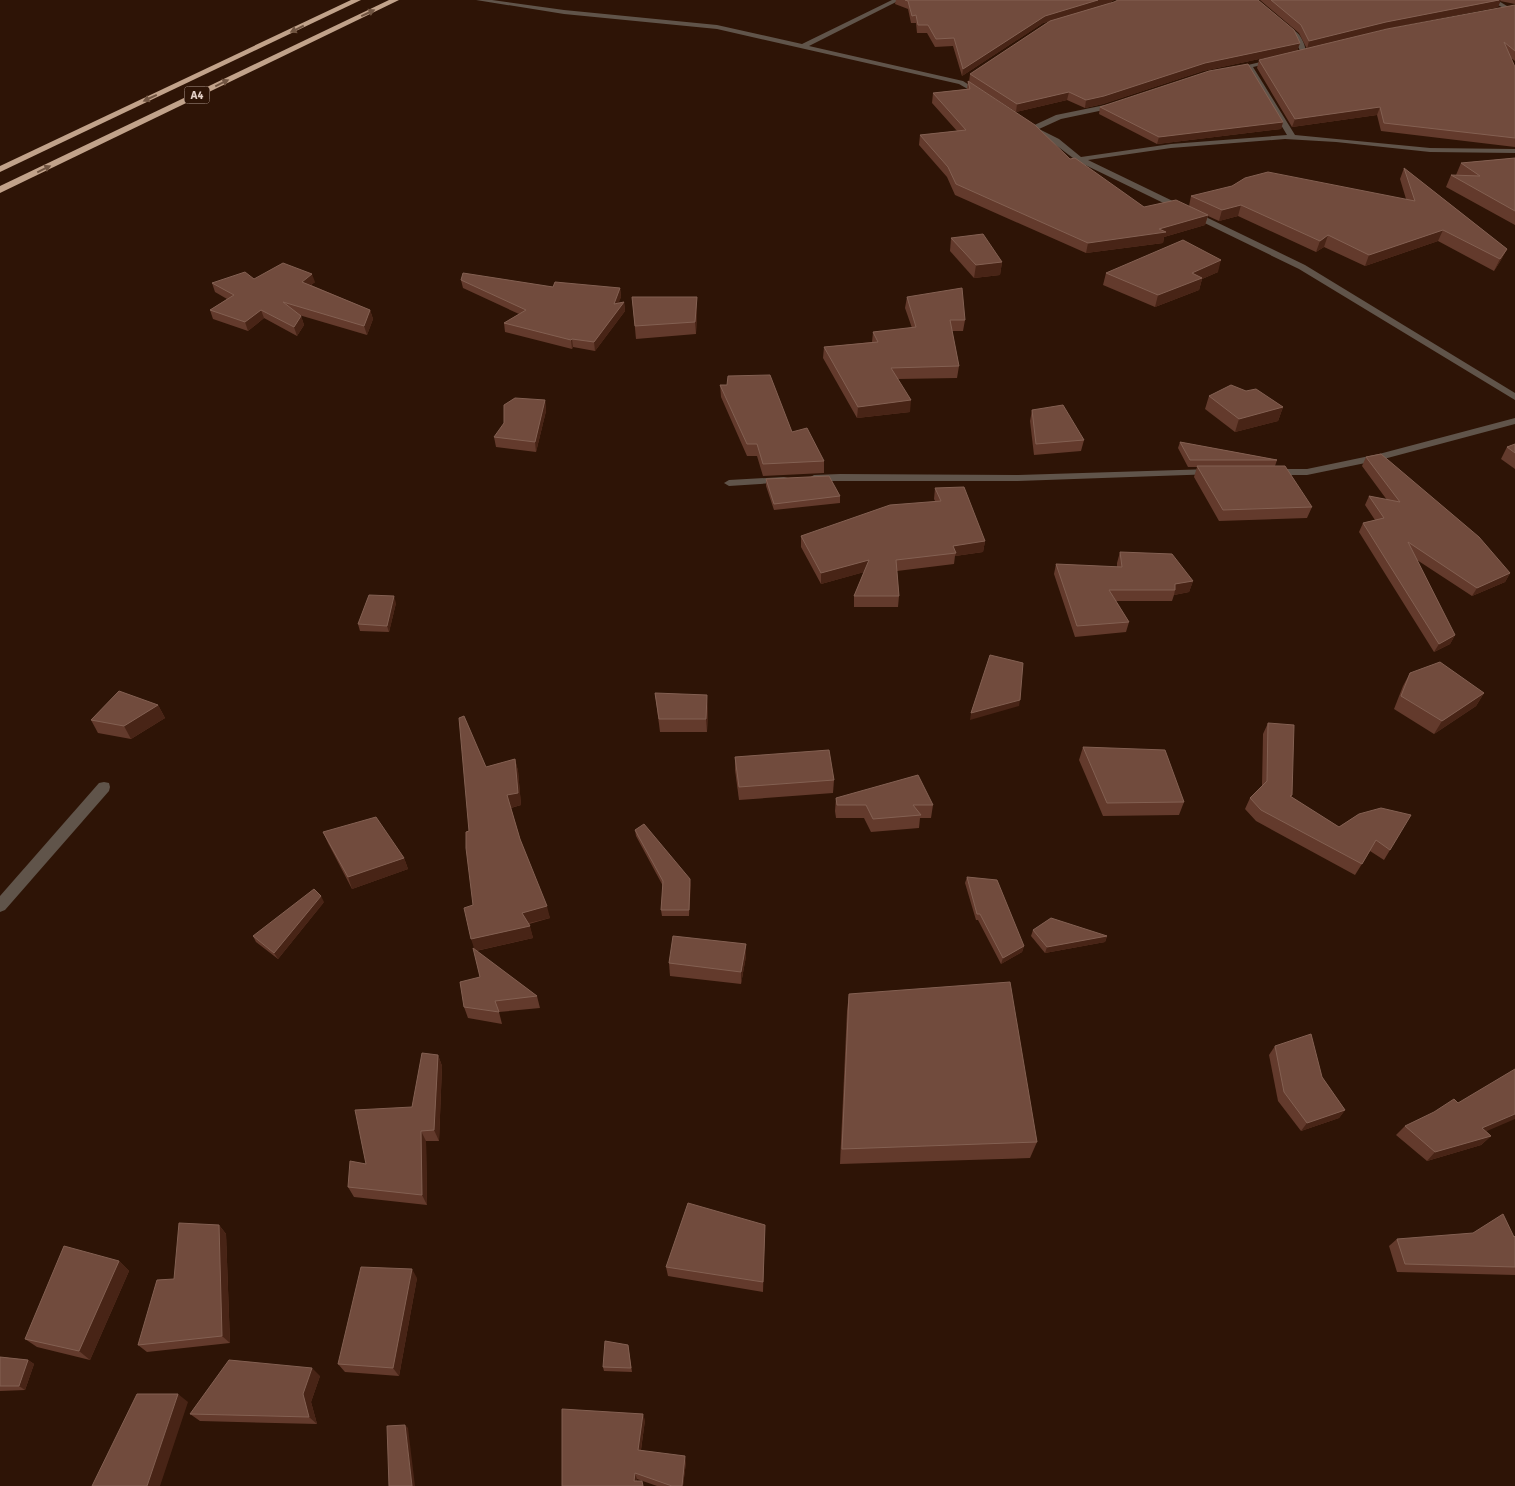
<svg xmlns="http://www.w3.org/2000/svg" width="1515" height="1486" font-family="Signika,sans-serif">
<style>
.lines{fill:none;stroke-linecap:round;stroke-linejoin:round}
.minor{fill:#60544a;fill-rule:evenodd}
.highway{fill:#c1a28a;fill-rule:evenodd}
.wall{fill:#633a2c}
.shaded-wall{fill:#482416}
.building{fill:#714b3d;stroke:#836052}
.oneway{fill:#705441}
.labels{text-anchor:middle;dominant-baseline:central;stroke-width:4;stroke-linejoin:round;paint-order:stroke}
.shield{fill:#2e1406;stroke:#ad988e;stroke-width:1}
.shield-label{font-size:11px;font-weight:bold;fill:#e4d1c8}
</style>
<rect width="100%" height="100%" fill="#2e1406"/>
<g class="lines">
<g class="minor">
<polygon points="476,0 492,0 564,10 717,25 802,44 892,0 900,0 809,46 963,81 983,94 978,95 959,84 717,29 564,14"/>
<polygon points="1489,0 1497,0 1512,9 1507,10"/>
<path d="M1288,29C1299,28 1306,45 1306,54H1302Z"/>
<polygon points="1273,59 1275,60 1275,62 1253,67 1295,135 1430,148 1515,149 1515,153 1430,152 1336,142 1285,139 1171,148 1088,160 1305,265 1515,393 1515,400 1299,269 1077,161 1053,143 1028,128 1056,115 1115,103 1118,103 1118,107 1061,119 1039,129 1059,139 1081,157 1171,144 1287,135 1247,68 1234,71 1231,69"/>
<polygon points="1515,418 1515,424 1380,460 1307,475 1271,475 1266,472 1271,469 1307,469 1379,454"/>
<polygon points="1211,469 1215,470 1215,474 1018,481 814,481 809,478 814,475 840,474 1018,475"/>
<polygon points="784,477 788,478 789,480 788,482 729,486 724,483 729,480"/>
<polygon points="104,782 109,783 110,787 109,791 5,910 0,912 0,896 99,783"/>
</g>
<g class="highway">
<polygon points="351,0 361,0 0,172 0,166"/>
<polygon points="389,0 399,0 0,193 0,186"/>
</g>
</g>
<g class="wall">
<polygon points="896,0 1114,0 1107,4 1300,43 1297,51 1203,71 1103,104 1085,108 1067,100 1016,112 969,82 970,74 1050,21 1043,23 962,76 953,46 935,47 927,33 917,33 916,23 911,23 908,9 895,4"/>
<polygon points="1260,0 1515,0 1515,4 1500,1 1498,7 1384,29 1309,48 1515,5 1515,61 1511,58 1515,67 1515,147 1381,131 1377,115 1292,127 1257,68 1259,60 1307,49 1299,33"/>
<polygon points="968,81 1070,159 1144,207 1189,206 1191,196 1406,199 1400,179 1404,168 1507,249 1501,260 1494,271 1438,241 1365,266 1324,247 1316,252 1238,216 1219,221 1208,216 1205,225 1164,237 1163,243 1086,253 955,195 947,177 919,145 920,135 957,131 932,103 933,93 967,89"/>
<polygon points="1100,107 1283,122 1281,129 1157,144 1099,114"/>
<polygon points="1515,158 1515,225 1446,187 1451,175 1458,176 1456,175 1461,163"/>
<polygon points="951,238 1002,262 1000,275 974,278 950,251"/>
<polygon points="1218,272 1202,279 1199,290 1155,307 1103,285 1106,273"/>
<polygon points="254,279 315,282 311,285 370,310 373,319 367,335 299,315 301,316 304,325 297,336 264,318 248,331 213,319 210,310 227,299 215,292 212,283"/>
<polygon points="461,280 553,287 620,288 621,297 618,303 624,302 625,311 595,351 573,347 572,349 505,332 504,323 519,314 463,288"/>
<polygon points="632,297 697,297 697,310 696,334 636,339"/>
<polygon points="907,297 965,320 963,331 952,331 959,366 957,378 898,379 910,412 857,418 823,358 824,347 872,342 873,332 912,328 905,308"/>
<polygon points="720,385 727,385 792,432 824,461 824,473 763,476 757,456 747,456 721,397"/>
<polygon points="1246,391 1283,407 1278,421 1235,432 1205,409 1209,396"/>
<polygon points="545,400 546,411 536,452 496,447 494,437"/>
<polygon points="1032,410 1084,440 1081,451 1034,455 1030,421"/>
<polygon points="1180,442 1277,460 1275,466 1312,507 1307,518 1219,521 1194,477 1197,467 1188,467 1178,448"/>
<polygon points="1515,444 1515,469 1501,459 1507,447"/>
<polygon points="1366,457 1510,573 1505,582 1472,596 1417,560 1455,635 1450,644 1434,652 1359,532 1363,523 1375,520 1365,505 1369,496 1387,500 1362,466"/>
<polygon points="766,479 840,496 840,503 774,510 766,486"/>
<polygon points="935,488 985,541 983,552 955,556 954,564 897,571 899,596 898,607 854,607 854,596 864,572 821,584 801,547 801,536 935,501 934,499"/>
<polygon points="1120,552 1193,581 1189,592 1174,595 1172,601 1116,601 1129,622 1126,632 1075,637 1054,574 1056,564 1117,567 1117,563"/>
<polygon points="396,603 389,632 360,631 358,624"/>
<polygon points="1410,673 1484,693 1476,706 1434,734 1394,709 1403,686"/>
<polygon points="655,693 708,708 707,732 660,732"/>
<polygon points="158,705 165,718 131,739 98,733 91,720"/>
<polygon points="1268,723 1292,795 1291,797 1339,827 1359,814 1390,850 1384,860 1370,851 1355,875 1256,821 1245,809 1250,798 1262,786 1263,734"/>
<polygon points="1083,747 1184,802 1179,815 1103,816 1079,760"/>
<polygon points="735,757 834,780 833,793 739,800 735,770"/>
<polygon points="515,759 518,771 521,805 511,808 520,839 550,918 529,924 533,938 476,951 537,996 540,1008 499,1012 502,1024 468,1018 464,1007 480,977 474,949 473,905 486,767"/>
<polygon points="836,798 933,805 931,818 920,818 919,828 871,832 864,818 836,818 835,811"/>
<polygon points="635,830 690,879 689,916 662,916 661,910 663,886 636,836"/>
<polygon points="323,832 404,858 408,869 352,889 328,843"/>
<polygon points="967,877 1024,946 1022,952 1001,964 978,920 976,920 965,883"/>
<polygon points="324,902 278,959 256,942 253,936"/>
<polygon points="1033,930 1107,936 1105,942 1045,953 1031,936"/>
<polygon points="746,944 746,956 741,984 670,976 669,963"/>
<polygon points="849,994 1037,1142 1030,1158 840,1164 847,1011"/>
<polygon points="1275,1046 1322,1077 1345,1110 1339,1118 1301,1131 1278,1101 1269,1055"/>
<polygon points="438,1055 442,1066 439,1141 426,1141 427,1205 354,1197 348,1187 412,1107"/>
<polygon points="1405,1126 1486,1131 1491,1136 1481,1145 1427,1161 1396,1135"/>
<polygon points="219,1225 226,1234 230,1343 147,1352 138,1345"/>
<polygon points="765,1225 763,1292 668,1276 666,1267"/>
<polygon points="1515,1236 1515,1275 1397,1272 1389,1246 1397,1239"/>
<polygon points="119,1261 129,1271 90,1360 37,1347 25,1339"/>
<polygon points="417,1278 399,1376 345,1372 338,1364"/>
<polygon points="628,1345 632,1372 604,1371 603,1367"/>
<polygon points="0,1357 28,1360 34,1364 25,1390 0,1391"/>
<polygon points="320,1376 311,1402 317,1424 200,1421 190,1414"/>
<polygon points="645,1420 641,1450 686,1462 683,1486 657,1486 637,1479 637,1481 562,1486"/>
</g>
<g class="shaded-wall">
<polygon points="1098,0 1114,0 1107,4 1043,23 962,76 963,69 1045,16"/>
<polygon points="1501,0 1498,7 1384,29 1307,49 1309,41 1386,22"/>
<polygon points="1300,43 1297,51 1203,71 1103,104 1085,108 1086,100 1205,63"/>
<polygon points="1069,92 1067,100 1016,112 1017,104"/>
<polygon points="1380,107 1377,115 1292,127 1295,119"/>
<polygon points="1283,122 1281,129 1157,144 1159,137"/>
<polygon points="1241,205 1238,216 1219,221 1222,210"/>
<polygon points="1208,215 1205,225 1164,237 1163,243 1086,253 1088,243 1159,229"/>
<polygon points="1443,230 1438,241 1365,266 1369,255"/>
<polygon points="1328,235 1324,247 1316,252 1320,241"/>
<polygon points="1507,249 1501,260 1494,271 1500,259"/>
<polygon points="1221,260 1218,272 1202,279 1199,290 1155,307 1158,295 1192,273"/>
<polygon points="1002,262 1000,275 974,278 976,265"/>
<polygon points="312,274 315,282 304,290 302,282"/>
<polygon points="620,288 621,297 615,313 614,304"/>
<polygon points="697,297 697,310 696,334 695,322"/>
<polygon points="624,302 625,311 595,351 594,342"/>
<polygon points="261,310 264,318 248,331 245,322"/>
<polygon points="370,310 373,319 367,335 364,326"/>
<polygon points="301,316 304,325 297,336 294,327"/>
<polygon points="572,339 573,347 572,349 571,340"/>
<polygon points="545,400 546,411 536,452 535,442"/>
<polygon points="911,400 910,412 857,418 858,407"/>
<polygon points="1283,407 1278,421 1235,432 1239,419"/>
<polygon points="985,541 983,552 955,556 956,553 953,546"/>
<polygon points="869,560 868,571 821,584 821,573"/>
<polygon points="1510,573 1505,582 1472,596 1477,588"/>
<polygon points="1193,581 1189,592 1174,595 1175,590 1175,584"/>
<polygon points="394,596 396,603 389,632 387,626"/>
<polygon points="1455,635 1450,644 1434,652 1439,644"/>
<polygon points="1484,693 1476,706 1434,734 1442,721"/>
<polygon points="707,695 708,708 707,732 706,719"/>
<polygon points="1020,700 1019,706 970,720 971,713"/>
<polygon points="158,705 165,718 131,739 124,726"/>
<polygon points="515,759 518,771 521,805 510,808 507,795"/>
<polygon points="404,858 408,869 352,889 348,877"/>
<polygon points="690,879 691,885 689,916 689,910"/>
<polygon points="321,896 324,902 278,959 274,953"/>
<polygon points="547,906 550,918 525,924 522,913"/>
<polygon points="530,926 533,938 475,951 471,939"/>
<polygon points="1107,936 1105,942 1045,953 1047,947"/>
<polygon points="746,944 746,956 741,984 741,972"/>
<polygon points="1024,946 1022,952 1001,964 1003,958"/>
<polygon points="438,1055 442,1066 439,1141 434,1130"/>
<polygon points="1345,1110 1339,1118 1301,1131 1307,1123"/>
<polygon points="1515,1114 1515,1119 1473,1137 1482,1128"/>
<polygon points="421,1131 426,1141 427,1205 422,1195"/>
<polygon points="1491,1136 1481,1145 1427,1161 1435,1152"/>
<polygon points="219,1225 226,1234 230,1343 222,1336"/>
<polygon points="119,1261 129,1271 90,1360 79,1351"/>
<polygon points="412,1269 417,1278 399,1376 393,1368"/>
<polygon points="28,1360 34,1364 25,1390 19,1386"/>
<polygon points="312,1368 320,1376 311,1402 317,1424 309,1417 303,1394"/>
<polygon points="178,1394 188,1402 160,1486 147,1486"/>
<polygon points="643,1414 645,1420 640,1456 638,1450"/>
<polygon points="405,1425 408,1428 415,1486 412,1486"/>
<polygon points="685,1456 686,1462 683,1486 682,1486"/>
<polygon points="635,1473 637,1479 636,1486 634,1481"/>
</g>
<g class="building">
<polygon points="905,0 1098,0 1045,16 963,69 954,38 936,39 928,25 918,25 916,15 912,16 908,1"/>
<polygon points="1118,0 1258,0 1294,30 1300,43 1205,63 1104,96 1086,100 1069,92 1017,104 970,74 1050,21 1114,2"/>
<polygon points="1271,0 1499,0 1386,22 1309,41 1301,25"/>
<polygon points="1515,5 1515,51 1504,42 1515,67 1515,138 1384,123 1380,107 1295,119 1259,60 1387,29"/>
<polygon points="1248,64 1283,122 1159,137 1100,107 1209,71"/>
<polygon points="968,81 1035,125 1070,159 1075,158 1144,207 1176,200 1208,215 1159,229 1166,232 1088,243 956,184 948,167 920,135 966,130 933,93 970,89"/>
<polygon points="1515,158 1515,211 1451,175 1480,176 1461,163"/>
<polygon points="1404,168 1507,249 1500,259 1443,230 1369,255 1328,235 1320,241 1241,205 1222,210 1191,196 1232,186 1245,178 1268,172 1415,201"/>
<polygon points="983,234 1002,262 976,265 951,238"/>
<polygon points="1183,240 1221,260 1192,273 1202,278 1158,295 1106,273"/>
<polygon points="283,263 312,274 302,282 370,310 364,326 283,302 301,316 294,327 261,310 245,322 210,310 234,295 212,283 245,272 254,279"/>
<polygon points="463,273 553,287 555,282 620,288 614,304 624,302 594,342 572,339 571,340 504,323 526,310 461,280"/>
<polygon points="962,288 965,320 950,320 959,366 891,368 911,400 858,407 824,347 878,342 873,332 916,327 907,297"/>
<polygon points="632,297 697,297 695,322 635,326"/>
<polygon points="770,375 792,432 807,428 824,461 763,464 757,444 747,444 720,385 727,385 728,376"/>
<polygon points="1231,385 1246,391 1256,389 1283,407 1239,419 1209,396"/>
<polygon points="515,398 545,400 535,442 494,437 504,423 504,405"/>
<polygon points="1063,405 1084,440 1036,444 1032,410"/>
<polygon points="1180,442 1277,460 1190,460"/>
<polygon points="1515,444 1515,453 1507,447"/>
<polygon points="1381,454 1479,537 1510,573 1477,588 1408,542 1455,635 1439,644 1363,523 1384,518 1369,496 1400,502 1366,457"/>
<polygon points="1197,466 1285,466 1312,507 1223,510"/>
<polygon points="829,476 840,496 774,504 766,479"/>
<polygon points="964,487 985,541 953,546 956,553 896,560 899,596 854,596 869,560 821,573 801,536 890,505 941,501 935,488"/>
<polygon points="1120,552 1172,554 1193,581 1175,584 1175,590 1109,590 1129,622 1077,626 1056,564 1122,567"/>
<polygon points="369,595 394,596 387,626 358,624"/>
<polygon points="990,655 1023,663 1020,700 971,713"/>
<polygon points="1440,662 1484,693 1442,721 1401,696 1410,673"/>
<polygon points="119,691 158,705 124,726 91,720"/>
<polygon points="655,693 707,695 706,719 659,719"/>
<polygon points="464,716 486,767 515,759 518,793 507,795 520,839 547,906 522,913 530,926 471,939 464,908 473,905 466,848 466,832 469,831 459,718"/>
<polygon points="1268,723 1294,725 1292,795 1290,796 1339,827 1359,814 1381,808 1411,815 1390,850 1376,840 1362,864 1261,810 1250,798 1267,781"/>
<polygon points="1083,747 1165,750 1184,802 1107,803"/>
<polygon points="829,750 834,780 739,787 735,757"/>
<polygon points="918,775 933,805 913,805 921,815 873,819 866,805 837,805 836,798"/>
<polygon points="376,817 404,858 348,877 323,832"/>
<polygon points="644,824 690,879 689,910 661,910 663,881 635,830"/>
<polygon points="967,877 997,880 1024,946 1003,958 980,914 977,914"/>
<polygon points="314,889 321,896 274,953 253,936"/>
<polygon points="1051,918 1107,936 1047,947 1033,930"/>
<polygon points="673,936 746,944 741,972 669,963"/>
<polygon points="473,948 537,996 495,1001 499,1012 464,1007 460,982 480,977"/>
<polygon points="1010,982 1037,1142 842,1149 849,994"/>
<polygon points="1311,1034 1322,1077 1345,1110 1307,1123 1284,1092 1275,1046"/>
<polygon points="422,1053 438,1055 434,1130 421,1131 422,1195 348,1187 350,1161 366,1164 355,1110 412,1107"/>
<polygon points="1515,1069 1515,1114 1482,1128 1491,1136 1435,1152 1405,1126 1434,1112 1454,1099 1458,1103"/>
<polygon points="688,1203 765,1225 763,1282 666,1267"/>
<polygon points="1503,1214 1514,1237 1515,1236 1515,1267 1405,1264 1397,1239 1473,1233"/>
<polygon points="179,1223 219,1225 222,1336 138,1345 157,1280 174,1279"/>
<polygon points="64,1246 119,1261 79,1351 25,1339"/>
<polygon points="361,1267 412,1269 393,1368 338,1364"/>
<polygon points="605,1341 628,1345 631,1368 603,1367"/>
<polygon points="0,1357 28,1360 19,1386 0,1386"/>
<polygon points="229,1360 312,1368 303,1394 309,1417 190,1414"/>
<polygon points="137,1394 178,1394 147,1486 92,1486"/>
<polygon points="562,1409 643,1414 638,1450 685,1456 682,1486 672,1486 635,1473 634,1481 642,1481 643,1486 562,1486"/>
<polygon points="405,1425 412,1486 389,1486 387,1426"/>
</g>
<defs><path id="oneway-solid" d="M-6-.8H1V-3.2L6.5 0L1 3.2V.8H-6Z" transform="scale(1.25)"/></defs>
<g class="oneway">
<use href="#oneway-solid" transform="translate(368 13) rotate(-25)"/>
<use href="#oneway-solid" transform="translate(297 29) rotate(154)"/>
<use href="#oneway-solid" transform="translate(222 83) rotate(-26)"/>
<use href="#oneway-solid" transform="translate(150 98) rotate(155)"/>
<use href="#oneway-solid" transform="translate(44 169) rotate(-26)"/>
</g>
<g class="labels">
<rect class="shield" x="184.5" y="86.5" width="25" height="17" rx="4"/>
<g class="shield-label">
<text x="197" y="95">A4</text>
</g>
</g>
</svg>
